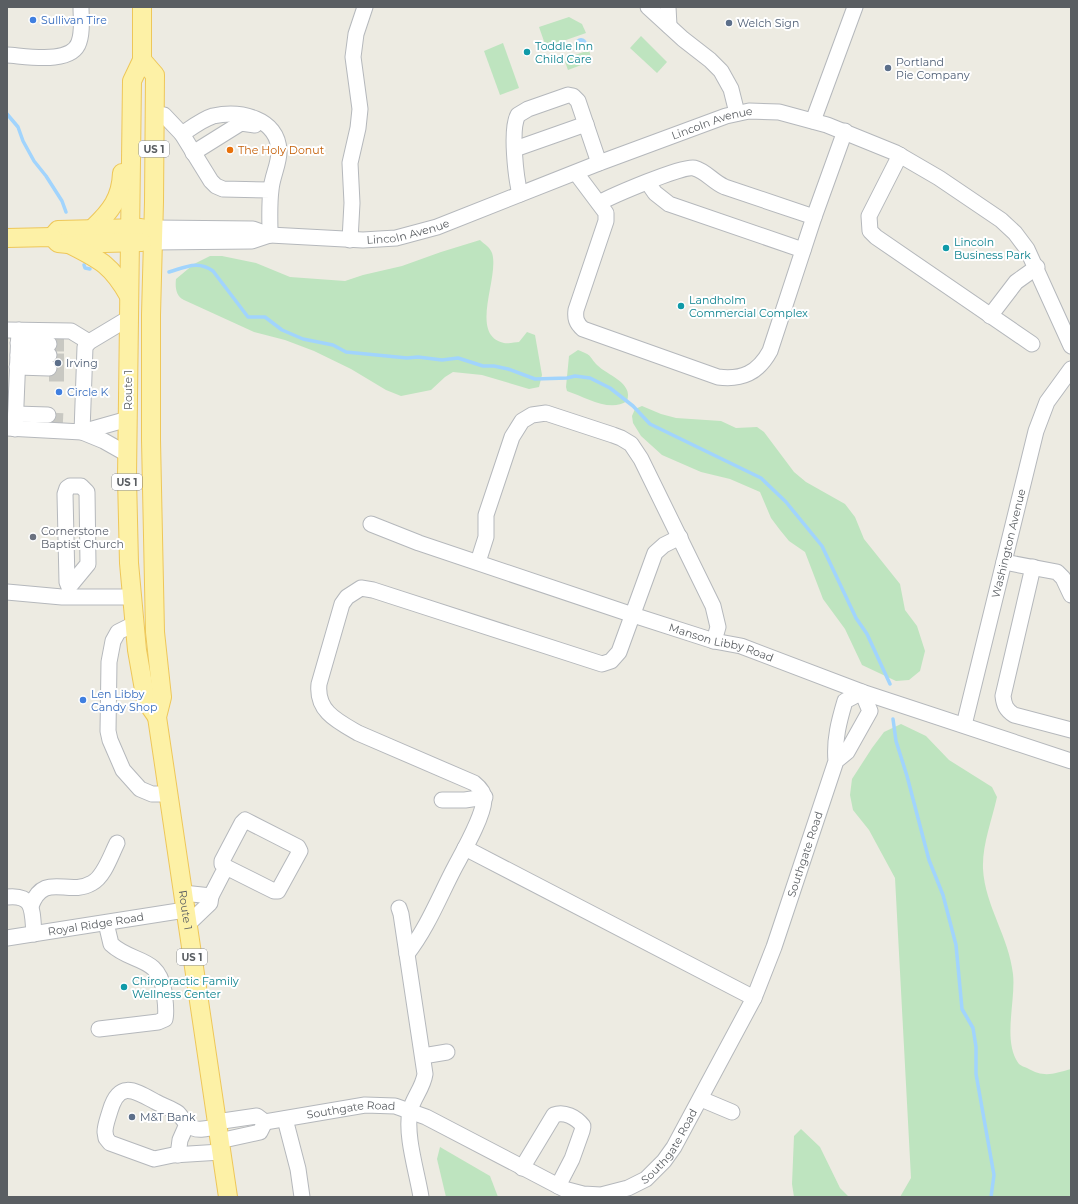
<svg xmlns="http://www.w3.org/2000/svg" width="1078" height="1204" font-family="Montserrat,sans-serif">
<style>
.green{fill:#bee4bf}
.water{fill:#a1d4fd}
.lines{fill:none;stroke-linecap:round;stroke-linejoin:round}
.stream{stroke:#a1d4fd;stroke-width:3.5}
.minor-tunnel{stroke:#c8c8c2;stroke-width:15;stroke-dasharray:15 8;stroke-linecap:butt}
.minor-casing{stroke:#b5b8bc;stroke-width:17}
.major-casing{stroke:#eec759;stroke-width:20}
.minor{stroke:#fff;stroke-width:15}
.major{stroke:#fdf1a6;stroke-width:18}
.shop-dot{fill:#3f7fe0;stroke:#fff;stroke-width:1.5}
.service-dot{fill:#5c6f8a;stroke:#fff;stroke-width:1.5}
.culture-dot{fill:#0f9aa8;stroke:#fff;stroke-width:1.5}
.food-dot{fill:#e8710a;stroke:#fff;stroke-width:1.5}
.worship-dot{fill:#6b7280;stroke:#fff;stroke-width:1.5}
.labels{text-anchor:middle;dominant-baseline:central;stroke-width:4;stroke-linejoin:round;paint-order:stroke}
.shield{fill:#fff;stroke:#8c8e91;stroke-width:1}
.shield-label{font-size:10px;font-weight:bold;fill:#5a5e62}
.shop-label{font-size:11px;fill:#366cbe;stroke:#fff;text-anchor:start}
.service-label{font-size:11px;fill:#4e5e75;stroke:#fff;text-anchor:start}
.culture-label{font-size:11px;fill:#0d838f;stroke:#fff;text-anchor:start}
.street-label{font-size:11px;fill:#5a5e62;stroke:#fff}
.food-label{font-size:11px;fill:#c56008;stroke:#fff;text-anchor:start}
.worship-label{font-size:11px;fill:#5b616d;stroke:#fff;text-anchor:start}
</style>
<rect width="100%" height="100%" fill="#edebe2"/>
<g class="green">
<polygon points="569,17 582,24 586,33 546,47 539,27"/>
<polygon points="641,36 667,62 657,73 630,48"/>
<polygon points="503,43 519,88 500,95 484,51"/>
<polygon points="589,50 592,61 568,70 564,59"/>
<path d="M480,240C484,244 490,247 492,253C500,277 468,335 504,343C508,344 515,342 519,342L527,332L535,335L542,375L539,387L529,389L482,375L453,372L445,377L431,390L401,396L386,390L351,369L314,351L285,340L254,332L184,300C176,296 175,288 176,279L194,264L210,256H222L256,263L290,277L345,281L363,275L402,266L441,252Z"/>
<path d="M578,350C593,356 588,355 597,365C607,375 634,383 627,401C610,413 585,397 567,391L566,387L569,356Z"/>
<polygon points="642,406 661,414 676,418 721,421 736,428 757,427 764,432 794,472 806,482 845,504 855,517 864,539 900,584 905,610 917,626 925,651 920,671 909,680 896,681 862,665 845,629 823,599 805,552 789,541 780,530 771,518 760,492 730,479 701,472 662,455 641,436 633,423 632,416 635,409"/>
<path d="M901,724L926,736L949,760L992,787L997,797C992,820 982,845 983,869C985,906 1009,937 1013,974C1016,1001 1002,1042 1019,1064C1021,1066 1025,1067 1027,1068C1044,1078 1053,1074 1071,1069V1197H900L911,1178L895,878L869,830L853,810L850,795L852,779L872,748L884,732Z"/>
<polygon points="801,1129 820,1147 840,1188 849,1197 794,1197 792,1184 794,1136"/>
<polygon points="440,1147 490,1176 498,1197 446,1197 437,1159"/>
</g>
<circle class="water" cx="581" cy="44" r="6"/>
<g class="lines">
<g class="stream">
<polyline points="7,114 18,127 23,141 34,161 46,176 62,201 66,212"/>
<polyline points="84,265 85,268 90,269"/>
<path d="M169,272C186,267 198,260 213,271L248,317H265L282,330L303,339L333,345L346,352L407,358L418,357L442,360L458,358L483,366H494L508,369L535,379L567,378L575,376L590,378L610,388L633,406L650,424L761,478L786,502L822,546L856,618L867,634L890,684"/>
<polyline points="893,719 896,741 907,776 929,860 943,895 956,945 962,1009 973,1028 976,1047 976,1074 994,1175 991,1197"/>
</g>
<g class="minor-tunnel">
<polyline points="49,344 70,344"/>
<polyline points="49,361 70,361"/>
<polyline points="49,374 69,374"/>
<polyline points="48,420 69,421"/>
</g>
<g class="minor-casing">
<g id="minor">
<polyline points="648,7 683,39 710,60 721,71 731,89 737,113"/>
<polyline points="668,7 669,26"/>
<path d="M7,55C26,56 72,65 79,42C83,31 81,18 81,7"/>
<polyline points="154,114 164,115 182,134"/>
<polyline points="813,121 855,7"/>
<polyline points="515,149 586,124"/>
<polyline points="193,153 241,123 255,125"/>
<polyline points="900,155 869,216 870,231 876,237 1032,344"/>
<path d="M576,173L606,213V221L576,310C575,318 576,323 583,329L718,377C742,380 758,373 770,351L814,217L845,131"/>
<polyline points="648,183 655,193 669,204 803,250"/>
<path d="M520,194C516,178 510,129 518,115L528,109L568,95L573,96L578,101L599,163"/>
<path d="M599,203C612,196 683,165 694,168C706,171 713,182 725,187L814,217"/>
<path id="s1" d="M154,228L253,229L270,235L363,240L396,238L437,227L599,163L726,116L749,111L779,112L827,125L896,153L939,178L1001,220L1015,233L1027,249L1071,346"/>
<path d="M270,235C270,220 269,205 271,190C272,176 279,165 279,151C278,118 240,110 213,116C203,119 191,128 182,134L211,181L216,186L223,189L271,190"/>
<polyline points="350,240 352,203 350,163 358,128 360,109 353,57 356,34 365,7"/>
<polyline points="153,242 252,241 270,235"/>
<polyline points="990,316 1016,282 1037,267"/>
<polyline points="7,330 71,331 89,342"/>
<polyline points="18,343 49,344"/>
<polyline points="18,355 49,355"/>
<polyline points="17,367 49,368"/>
<polyline points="16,414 48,415"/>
<polyline points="7,428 82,432 85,347 89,342 129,318"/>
<polyline points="15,429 19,330"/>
<polyline points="127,454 104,441 82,432 128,419"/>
<polygon points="70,486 81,486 87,492 88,564 69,587 67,582 65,494 67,488"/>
<path id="s2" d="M371,524L419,543L633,615L714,641L741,646L862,692L1071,761"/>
<polyline points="478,562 486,537 486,515 512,437 522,421 532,415 546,413 613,435 621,438 631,444 641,459 713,606 718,627 714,641"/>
<polyline points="1004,562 1057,572 1063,578 1071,595"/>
<path d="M1033,567L1003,696C1004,705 1006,710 1014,715L1071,730"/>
<polyline points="7,592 62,597 132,597"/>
<polyline points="134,624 118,632 113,641 109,662 108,731 110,740 123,770 140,789 152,794 168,794"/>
<path id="s3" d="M964,725L1036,431L1047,402L1071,369"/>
<polyline points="442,800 465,800 485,797"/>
<polyline points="465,848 754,998"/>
<polyline points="183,893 211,896 226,867 274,891 278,891 300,851 298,847 245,820 242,823 222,861 222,864 226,867"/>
<path d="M7,897C35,894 32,912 34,934"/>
<path d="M31,906C44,871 68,897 92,883C104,877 111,855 117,843"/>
<path d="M399,908L401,914L425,1074C423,1088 413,1098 410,1111C405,1135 417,1172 421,1197"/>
<polyline points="187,925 210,903 211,896"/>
<path id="s4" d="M7,938L185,910"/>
<path d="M407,954C428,927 440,895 456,865C464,850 483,817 484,800C485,793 479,787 474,783L358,733C337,721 316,711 319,684L342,604L347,597L361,588L373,590L602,664L611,661L619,652L655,553L664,545L680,537"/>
<path d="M99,1029L158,1022L165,1019C167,1010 165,1001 164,991C158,955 132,964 111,944L106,923"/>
<polyline points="423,1056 447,1052"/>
<polyline points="701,1099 732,1112"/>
<polyline points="285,1119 298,1169 302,1197"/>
<polyline points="216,1122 257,1116 265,1122"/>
<path id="s5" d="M265,1122L365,1105L395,1106L426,1117L564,1189L583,1194L601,1195L628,1188L646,1179L664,1161L674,1147L754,998L774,947L836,761C834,740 839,721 845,701L862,692L870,711L847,752L836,761"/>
<path d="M217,1127C209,1128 200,1131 193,1128C186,1126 183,1118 178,1113C171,1108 163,1106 156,1102C134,1090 119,1080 110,1111C108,1118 105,1125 105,1132L106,1138L110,1143L154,1159L173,1155L221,1152"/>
<polyline points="219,1141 260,1132 265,1122"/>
<polyline points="178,1155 180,1140 187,1124"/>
<path d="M522,1168L554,1115C564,1111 576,1117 583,1126L582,1131L572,1159L558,1186"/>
</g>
</g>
<g class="major-casing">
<g id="major">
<polyline points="142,7 142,60 132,81 127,477 129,563 137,650 146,701 157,717"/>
<path id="s6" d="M142,60L155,75L154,202L151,315V440L155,632L162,697L157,717L228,1197"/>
<path d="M93,228C111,211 121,198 122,173"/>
<polyline points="52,237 58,230 141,228"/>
<polyline points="7,238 52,237 58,243 68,244 142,242"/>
<path d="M71,245C101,260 112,266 129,296"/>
</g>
</g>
<use href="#minor" class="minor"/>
<use href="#major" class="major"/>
</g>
<g class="shop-dot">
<circle cx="33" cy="20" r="4"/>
<circle cx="59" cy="392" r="4"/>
<circle cx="83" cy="700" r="4"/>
</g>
<g class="service-dot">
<circle cx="729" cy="23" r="4"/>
<circle cx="888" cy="68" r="4"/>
<circle cx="58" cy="363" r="4"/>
<circle cx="132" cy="1117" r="4"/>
</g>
<g class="culture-dot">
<circle cx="527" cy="52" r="4"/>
<circle cx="946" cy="248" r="4"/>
<circle cx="681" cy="306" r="4"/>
<circle cx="124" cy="987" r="4"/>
</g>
<circle class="food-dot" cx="230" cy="150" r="4"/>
<circle class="worship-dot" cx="33" cy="537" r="4"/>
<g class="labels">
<g class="shield">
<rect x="139" y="141" width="30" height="16" rx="3"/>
<rect x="112" y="474" width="30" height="16" rx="3"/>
<rect x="177" y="949" width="30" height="16" rx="3"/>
</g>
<g class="shield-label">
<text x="154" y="149">US 1</text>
<text x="127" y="482">US 1</text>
<text x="192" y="957">US 1</text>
</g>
<g class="shop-label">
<text x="41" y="20">Sullivan Tire</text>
<text x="67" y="392">Circle K</text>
<text x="91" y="694">Len Libby<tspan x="91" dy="13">Candy Shop</tspan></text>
</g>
<g class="service-label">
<text x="737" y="23">Welch Sign</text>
<text x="896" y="62">Portland<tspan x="896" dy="13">Pie Company</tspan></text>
<text x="66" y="363">Irving</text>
<text x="140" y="1117">M&amp;T Bank</text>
</g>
<g class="culture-label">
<text x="535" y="46">Toddle Inn<tspan x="535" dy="13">Child Care</tspan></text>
<text x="954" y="242">Lincoln<tspan x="954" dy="13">Business Park</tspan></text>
<text x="689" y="300">Landholm<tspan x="689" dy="13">Commercial Complex</tspan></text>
<text x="132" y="981">Chiropractic Family<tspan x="132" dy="13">Wellness Center</tspan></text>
</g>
<g class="street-label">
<text stroke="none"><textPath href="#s1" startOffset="580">Lincoln Avenue</textPath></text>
<text stroke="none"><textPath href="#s1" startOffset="256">Lincoln Avenue</textPath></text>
<text transform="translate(128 390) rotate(-90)">Route 1</text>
<text stroke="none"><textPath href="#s3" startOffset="187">Washington Avenue</textPath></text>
<text stroke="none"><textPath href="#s2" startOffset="370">Manson Libby Road</textPath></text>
<text stroke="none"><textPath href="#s5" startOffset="770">Southgate Road</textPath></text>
<text stroke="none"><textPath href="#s6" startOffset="858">Route 1</textPath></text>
<text stroke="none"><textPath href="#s4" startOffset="90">Royal Ridge Road</textPath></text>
<text stroke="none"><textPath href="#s5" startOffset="87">Southgate Road</textPath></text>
<text stroke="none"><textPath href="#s5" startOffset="446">Southgate Road</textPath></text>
</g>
<g class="food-label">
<text x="238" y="150">The Holy Donut</text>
</g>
<g class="worship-label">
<text x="41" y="531">Cornerstone<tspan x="41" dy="13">Baptist Church</tspan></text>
</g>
</g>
<rect width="1078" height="1204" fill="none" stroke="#5a5e62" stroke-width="16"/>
</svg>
